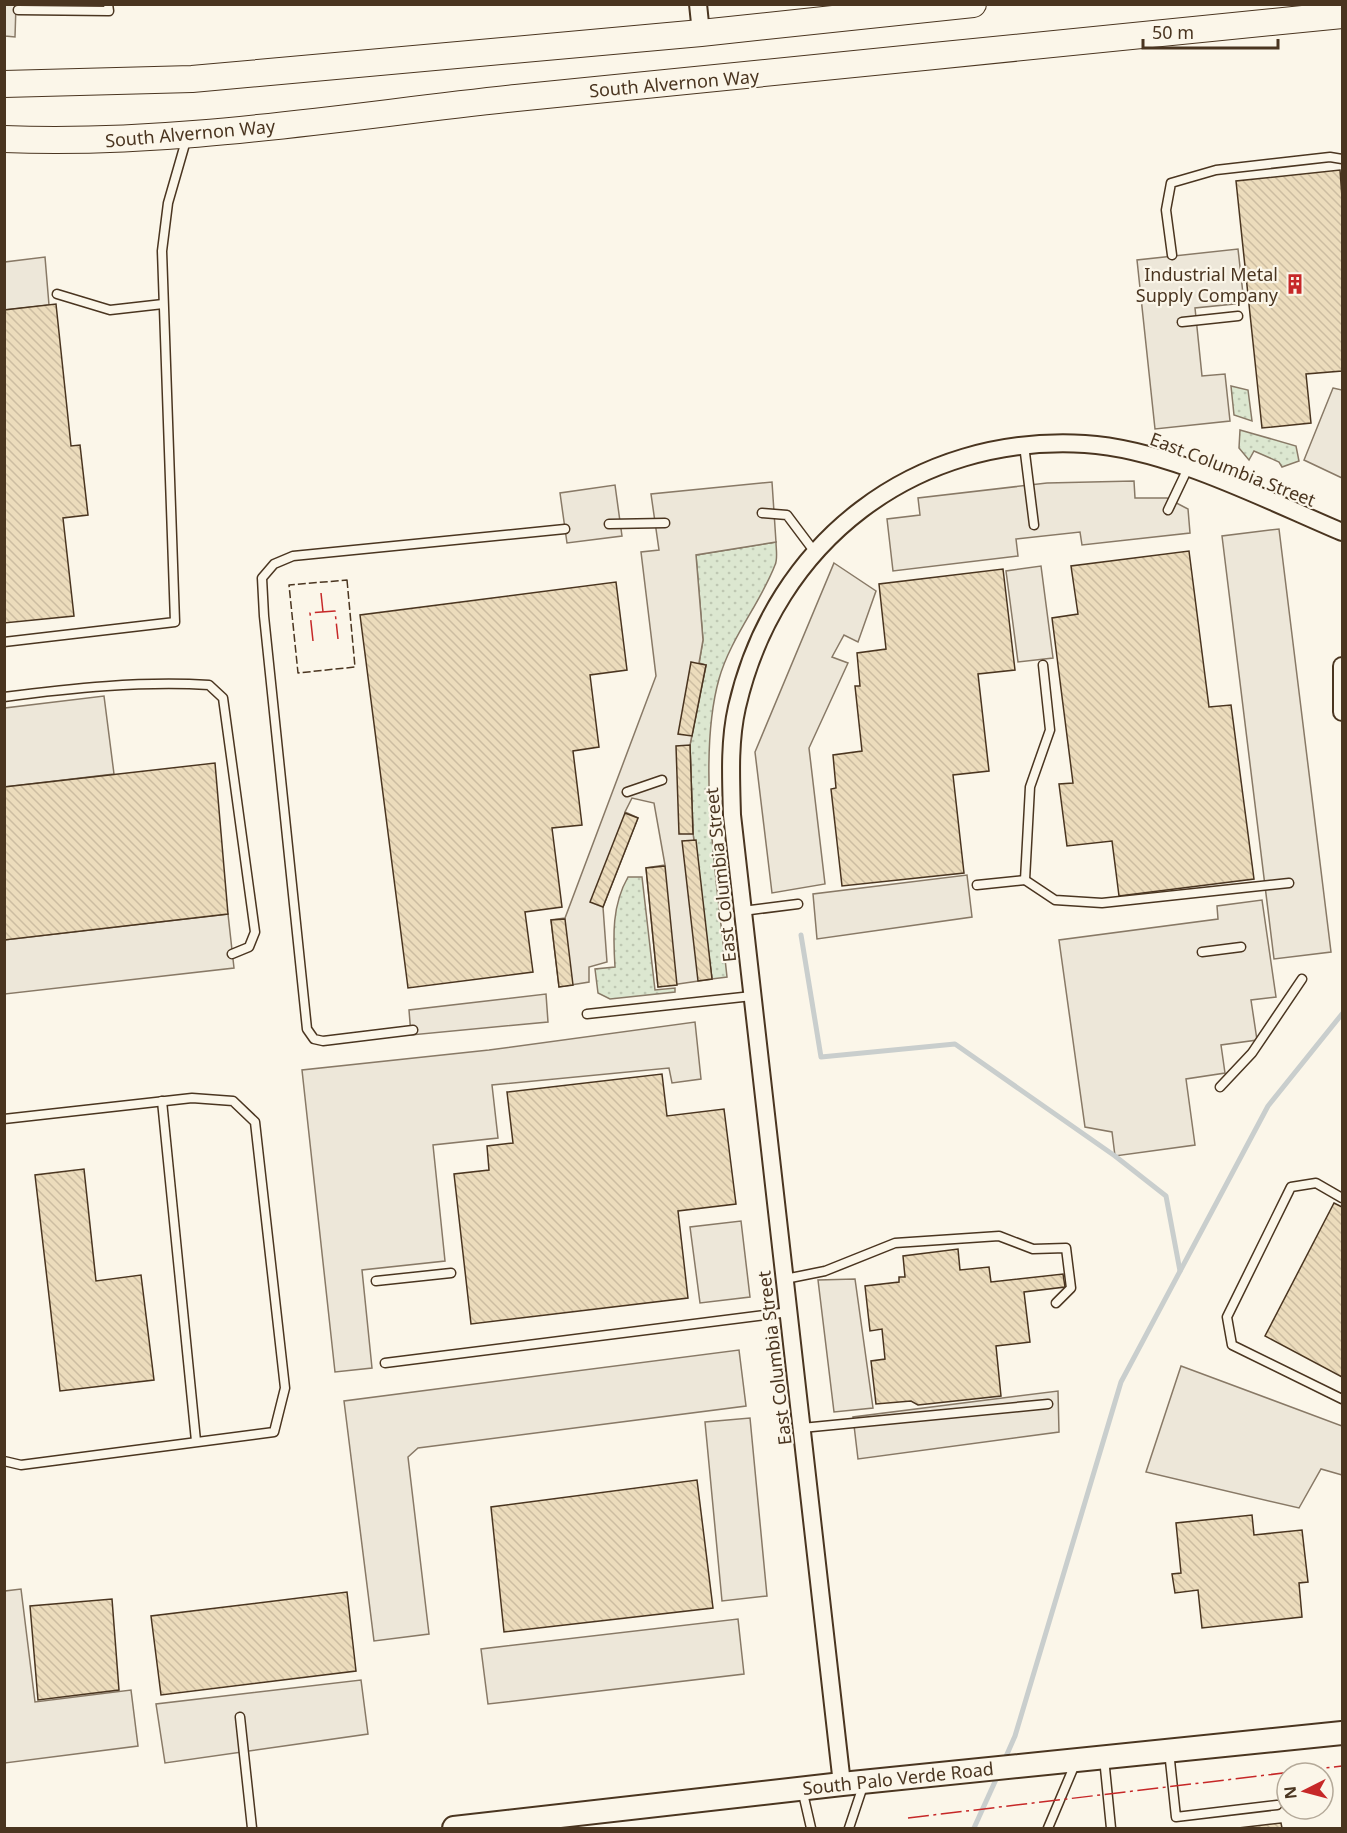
<svg xmlns="http://www.w3.org/2000/svg" width="1347" height="1833" font-family="'Noto Sans',sans-serif">
<style>
.grass{fill:url(#grass-dots);stroke:#887966;stroke-width:1.5}
.parking{fill:#ede7d9;stroke:#887966;stroke-width:1.5}
.lines{fill:none;stroke-linecap:round;stroke-linejoin:round}
.stream{stroke:#c9cecd;stroke-width:5}
.building{fill:url(#building-back-hatch);stroke:#4a3520;stroke-width:1.5}
.service-casing{stroke:#4a3520;stroke-width:11}
.minor-casing{stroke:#4a3520;stroke-width:20}
.secondary-casing{stroke:#4a3520;stroke-width:26}
.primary-casing{stroke:#4a3520;stroke-width:28}
.service{stroke:#fbf6e9;stroke-width:8}
.minor{stroke:#fbf6e9;stroke-width:16}
.secondary{stroke:#fbf6e9;stroke-width:22}
.primary{stroke:#fbf6e9;stroke-width:26}
.fence{stroke:#4a3520;stroke-width:1.5;stroke-dasharray:8 3;stroke-linecap:butt}
.power{stroke:#c62828;stroke-width:1.5;stroke-dasharray:21 4.5 3 4.5;stroke-linecap:butt}
.labels{text-anchor:middle;dominant-baseline:central;stroke-width:4.5;stroke-linejoin:round;paint-order:stroke}
.street-label{font-size:18px;fill:#4a3520;stroke:#fbf6e9}
.poi-label{font-size:18px;fill:#4a3520;stroke:#fbf6e9;text-anchor:end}
</style>
<defs>
<pattern id="grass-dots" width="8" height="8" patternUnits="userSpaceOnUse" patternTransform="scale(1.5)"><rect width="8" height="8" fill="#dce7d0"/><path d="M2 2h.1M6 6h.1" fill="none" stroke="#bec7b2" stroke-width="1.8" stroke-linecap="round"/></pattern>
<pattern id="building-back-hatch" width="6" height="6" patternUnits="userSpaceOnUse" patternTransform="scale(1.5)"><rect width="6" height="6" fill="#ecdcbc"/><path d="M-1 5l2 2M0 0l6 6M5-1l2 2" fill="none" stroke="#ccbda1"/></pattern>
</defs>
<rect width="100%" height="100%" fill="#fbf6e9"/>
<g class="grass">
<polygon points="1231,386 1248,390 1252,421 1234,415"/>
<polygon points="1240,430 1296,446 1299,461 1282,467 1279,462 1254,451 1249,460 1239,448"/>
<path d="M776,542C776,549 778,559 775,565C761,602 730,639 719,679C696,761 718,891 727,977L712,979L693,834L690,745L706,665L699,664L703,640L696,555Z"/>
<path d="M628,877H642L655,990L675,988V992L610,999L598,993L595,969L615,967C613,935 612,905 628,877Z"/>
</g>
<g class="parking">
<polygon points="4,5 16,5 15,37 5,36"/>
<polygon points="1238,249 1244,303 1195,308 1202,376 1225,374 1230,421 1155,429 1137,260"/>
<polygon points="45,257 49,305 5,310 5,262"/>
<polygon points="1333,388 1342,390 1342,478 1304,460"/>
<polygon points="1134,481 1135,498 1167,498 1188,509 1190,533 1082,545 1080,532 1016,539 1018,556 893,571 887,519 920,515 918,498 1047,483"/>
<polygon points="772,482 776,542 696,555 703,640 699,663 706,665 690,745 693,833 712,979 658,987 646,868 665,865 654,803 632,798 625,812 638,818 603,907 607,962 589,967 589,982 559,987 551,920 565,918 656,676 641,552 659,550 651,494"/>
<polygon points="615,485 622,536 567,543 560,493"/>
<polygon points="1279,529 1331,952 1274,959 1222,536"/>
<polygon points="834,563 876,591 858,642 844,635 832,657 848,663 809,748 825,884 772,893 755,752"/>
<polygon points="1041,566 1053,658 1018,662 1006,571"/>
<polygon points="104,696 114,774 5,787 5,708"/>
<polygon points="967,875 972,917 817,939 813,894"/>
<polygon points="1262,900 1276,997 1251,1000 1257,1040 1221,1045 1225,1073 1186,1079 1195,1145 1115,1156 1112,1132 1085,1127 1059,940 1218,919 1217,906"/>
<polygon points="228,914 234,968 5,994 4,940"/>
<polygon points="546,994 548,1022 411,1035 409,1010"/>
<polygon points="695,1022 701,1079 672,1083 669,1068 492,1085 498,1138 433,1145 445,1261 362,1270 372,1368 335,1372 302,1070 489,1050"/>
<polygon points="741,1221 750,1297 700,1303 690,1227"/>
<polygon points="855,1279 873,1408 834,1412 818,1280"/>
<polygon points="739,1350 746,1406 418,1448 408,1457 429,1634 374,1641 344,1401"/>
<polygon points="1181,1366 1342,1426 1342,1475 1321,1469 1299,1508 1146,1472"/>
<polygon points="1058,1391 1059,1432 858,1459 853,1417"/>
<polygon points="750,1418 767,1596 722,1601 705,1422"/>
<polygon points="21,1589 35,1702 131,1690 138,1746 5,1763 5,1591"/>
<polygon points="738,1619 744,1674 488,1704 481,1649"/>
<polygon points="361,1680 368,1734 165,1763 156,1704"/>
</g>
<g class="lines">
<g class="stream">
<polyline points="801,935 821,1057 955,1044 1115,1156 1166,1196 1180,1271"/>
<polyline points="1004,1761 1015,1736 1121,1382 1268,1106 1342,1014"/>
<polyline points="974,1828 998,1775"/>
</g>
</g>
<g class="building">
<polygon points="1340,170 1342,197 1342,371 1306,374 1311,423 1262,428 1236,181"/>
<polygon points="56,304 71,446 80,445 88,515 63,518 74,616 4,623 4,310"/>
<polygon points="1189,551 1209,707 1231,705 1254,879 1119,896 1112,841 1067,846 1059,784 1073,783 1052,618 1078,614 1071,566"/>
<polygon points="1003,569 1015,670 978,674 989,771 953,775 964,873 842,886 831,789 836,788 833,755 862,751 855,686 860,686 857,653 886,649 879,584"/>
<polygon points="616,582 627,670 590,675 599,747 573,751 582,825 552,828 562,907 525,912 533,972 408,988 360,615"/>
<polygon points="691,662 706,665 692,736 678,734"/>
<polygon points="690,745 693,834 679,834 676,746"/>
<polygon points="215,763 228,914 4,940 4,787"/>
<polygon points="625,813 638,818 603,907 590,902"/>
<polygon points="696,840 712,979 698,981 682,841"/>
<polygon points="665,866 677,985 658,987 646,868"/>
<polygon points="565,919 573,985 559,987 551,920"/>
<polygon points="662,1074 667,1116 724,1109 736,1204 678,1211 688,1298 471,1324 454,1174 489,1170 487,1146 513,1143 507,1092"/>
<polygon points="84,1169 96,1281 141,1275 154,1380 60,1391 35,1175"/>
<polygon points="1334,1203 1342,1207 1342,1377 1265,1336"/>
<polygon points="958,1249 960,1270 989,1267 991,1282 1063,1274 1065,1287 1024,1292 1030,1342 996,1346 1001,1396 918,1405 911,1401 876,1404 871,1361 885,1359 882,1329 870,1331 865,1286 899,1282 899,1277 905,1277 903,1256"/>
<polygon points="697,1480 713,1608 504,1632 491,1507"/>
<polygon points="1252,1515 1254,1535 1302,1530 1308,1582 1299,1583 1302,1617 1202,1628 1198,1590 1175,1593 1172,1574 1181,1573 1176,1523"/>
<polygon points="347,1592 356,1671 161,1695 151,1616"/>
<polygon points="112,1599 119,1690 38,1700 30,1606"/>
<polygon points="1281,1823 1282,1828 1238,1828"/>
</g>
<g class="lines">
<g class="service-casing">
<g id="service">
<polyline points="18,10 109,11 108,4"/>
<polyline points="1172,255 1166,210 1171,183 1216,170 1330,157 1342,159"/>
<polyline points="57,294 110,310 163,304"/>
<polyline points="1182,322 1238,316"/>
<polyline points="1024,445 1034,525"/>
<polyline points="1168,510 1188,468"/>
<polyline points="762,513 787,515 814,551"/>
<polyline points="609,524 665,523"/>
<polyline points="4,642 175,622 162,251 168,203 187,137"/>
<polyline points="1043,665 1050,730 1030,787 1025,880 1055,900 1102,903 1289,883"/>
<path d="M4,697C72,688 141,681 209,685L223,698L255,932L249,947L232,954"/>
<polyline points="627,792 662,780"/>
<polyline points="977,885 1025,880"/>
<polyline points="743,911 798,904"/>
<polyline points="1202,952 1241,947"/>
<polyline points="587,1014 752,996"/>
<polyline points="413,1030 323,1041 314,1039 307,1029 264,616 262,578 274,564 293,556 565,529"/>
<polyline points="1220,1087 1252,1053 1302,979"/>
<polyline points="162,1101 196,1441"/>
<polyline points="4,1119 192,1098 233,1101 255,1122 285,1388 274,1432 21,1465 4,1461"/>
<polyline points="1342,1198 1316,1183 1291,1187 1227,1317 1232,1345 1342,1399"/>
<polyline points="785,1279 825,1271 895,1243 999,1236 1033,1249 1066,1248 1071,1288 1056,1303"/>
<polyline points="376,1281 451,1273"/>
<polyline points="385,1363 789,1312"/>
<polyline points="802,1428 1048,1404"/>
<polyline points="240,1717 252,1828"/>
<polyline points="1169,1751 1176,1817 1277,1805"/>
<polyline points="1104,1758 1111,1828"/>
<polyline points="802,1789 811,1828"/>
<polyline points="849,1828 864,1783"/>
<polyline points="1048,1828 1075,1764"/>
</g>
</g>
<g class="minor-casing">
<g id="minor">
<polyline points="698,4 701,33"/>
<polyline points="1342,666 1342,712"/>
<path d="M842,1784L732,815C731,779 729,742 737,707C775,541 915,434 1085,444C1168,449 1266,500 1342,532"/>
</g>
</g>
<g class="secondary-casing">
<polyline id="secondary" points="454,1828 842,1784 1342,1733"/>
</g>
<g class="primary-casing">
<g id="primary">
<polyline points="4,84 192,79 701,33 973,4"/>
<path d="M4,139C176,146 345,116 516,98C791,70 1067,43 1342,15"/>
</g>
</g>
<use href="#service" class="service"/>
<use href="#minor" class="minor"/>
<use href="#secondary" class="secondary"/>
<use href="#primary" class="primary"/>
<polygon class="fence" points="347,580 355,667 298,673 289,585"/>
<g class="power">
<polyline points="321,593 323,612"/>
<polyline points="313,641 310,613 335,611 338,639"/>
<polyline points="908,1818 1342,1766"/>
</g>
</g>
<defs>
<g id="building-bare" transform="scale(1.62)"><path d="M-4-6H4V6H1V3H-1V6H-4ZM-2.5-4.3h1.7v1.8h-1.7ZM.8-4.3h1.7v1.8H.8ZM-2.5-1h1.7V.8h-1.7ZM.8-1h1.7V.8H.8Z" fill="#c62828" stroke="#fbf6e9" stroke-width="2.5" paint-order="stroke"/></g>
</defs>
<g fill-rule="evenodd">
<use href="#building-bare" x="1295" y="284"/>
</g>
<g class="labels">
<g class="street-label">
<text transform="translate(674 83) rotate(-5)">South Alvernon Way</text>
<text transform="translate(190 133) rotate(-5)">South Alvernon Way</text>
<text transform="translate(1233 469) rotate(21)">East Columbia Street</text>
<text transform="translate(720 875) rotate(-96)">East Columbia Street</text>
<text transform="translate(774 1358) rotate(-97)">East Columbia Street</text>
<text transform="translate(898 1778) rotate(-6)">South Palo Verde Road</text>
</g>
<g class="poi-label">
<text x="1278" y="274">Industrial Metal<tspan x="1278" dy="21">Supply Company</tspan></text>
</g>
</g>
<rect width="1347" height="1833" fill="none" stroke="#4a3520" stroke-width="12"/>
<g transform="translate(1305 1791) rotate(264)"><circle r="28" fill="#fbf6e9" stroke="#b4a999" stroke-width="1.5"/>
<path d="M0-4.5L10 22L0 15L-10 22Z" fill="#c62828"/>
<text y="-9" font-size="16" font-weight="bold" text-anchor="middle" fill="#4a3520">N</text>
</g>
<path d="M1143 39v9h135v-9" fill="none" stroke="#4a3520" stroke-width="3"/>
<text x="1152" y="39" font-size="18" fill="#4a3520" stroke="#fbf6e9" stroke-width="4.5" paint-order="stroke">50 m</text>
</svg>
